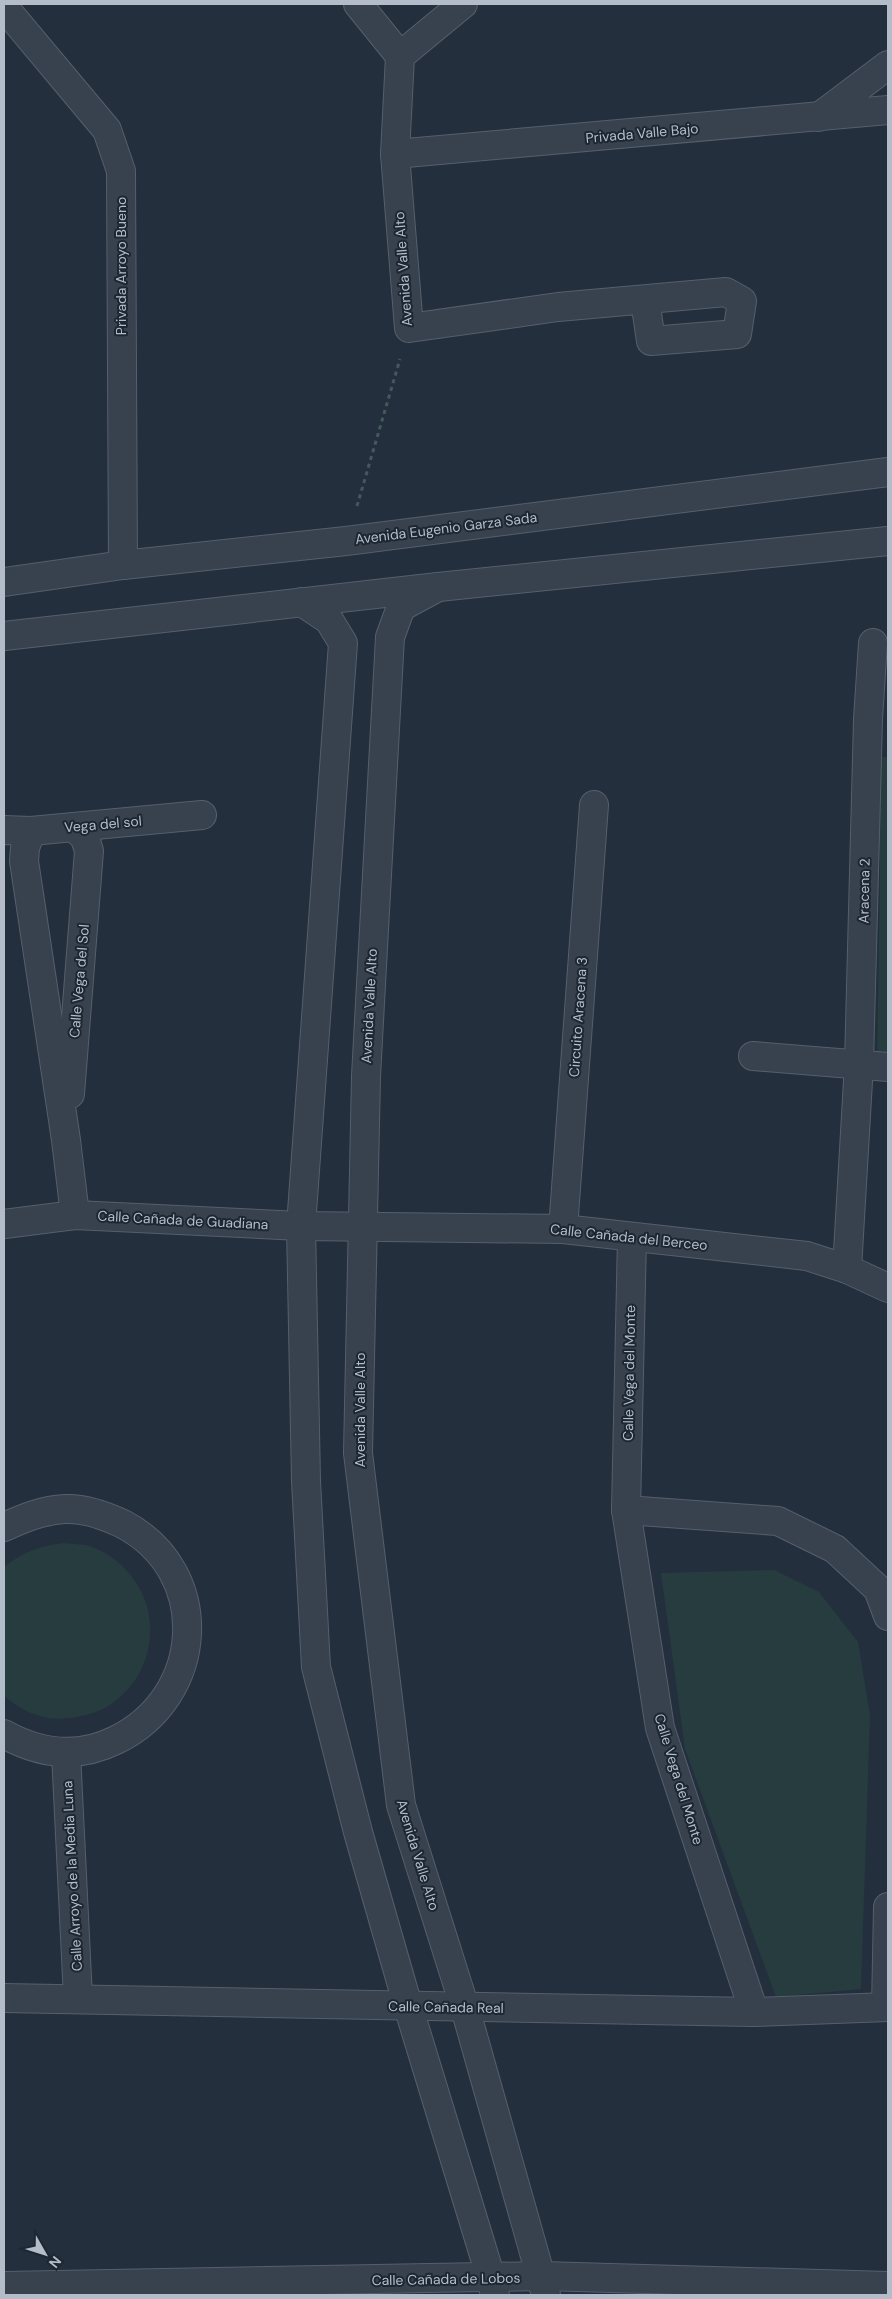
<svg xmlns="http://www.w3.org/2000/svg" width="892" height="2299" font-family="'DM Sans',sans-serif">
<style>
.green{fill:#263c3f}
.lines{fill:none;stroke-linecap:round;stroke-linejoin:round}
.minor-casing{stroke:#565f6c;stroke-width:30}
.path{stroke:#44595c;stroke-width:3;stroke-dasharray:4 4;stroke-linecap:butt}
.minor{stroke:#38414e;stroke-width:28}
.labels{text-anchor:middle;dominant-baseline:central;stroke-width:4;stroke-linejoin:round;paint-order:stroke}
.street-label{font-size:14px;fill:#b4bcc9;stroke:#1d2633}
</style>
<rect width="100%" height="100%" fill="#242f3e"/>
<g class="green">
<polygon points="879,757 888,757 888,1064 877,1064 880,870"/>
<path d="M63,1543C71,1544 79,1544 86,1545C104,1550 121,1562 132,1577C172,1628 143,1707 77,1717C65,1719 52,1720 40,1716C26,1712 15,1705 4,1696V1567C23,1552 40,1546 63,1543Z"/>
<polygon points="774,1570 819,1592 858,1642 870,1715 861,1989 776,1997 685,1749 661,1573"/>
</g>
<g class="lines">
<g class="minor-casing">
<g id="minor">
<polyline points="358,4 400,56 395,154 409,328 558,307 726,292 742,301 737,334 651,341 645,300"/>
<polyline points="4,7 107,130 121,171 123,565"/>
<polyline points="400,56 463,4"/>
<polyline points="819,117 888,65"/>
<polyline points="395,154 888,110"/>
<polyline points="4,582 123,565 346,541 888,472"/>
<polyline points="438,587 401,607 390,637 366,1076 358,1453 401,1805 465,2008 546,2295"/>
<polyline points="302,602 329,620 343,643 301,1226 306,1481 316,1667 358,1832 408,2006 491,2278 495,2295"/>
<polyline points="4,636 438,587 888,541"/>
<polyline points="4,830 31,831 202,815"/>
<polyline points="31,831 25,848 24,861 66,1140 75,1215"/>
<polyline points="753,1056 888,1067"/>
<polyline points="70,1094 89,851 85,838 74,827"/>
<polyline points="4,1224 75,1215 301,1226 563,1229 807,1256 847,1269 888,1288"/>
<polyline points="563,1229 594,805"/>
<polyline points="632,1237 626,1510 660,1728 754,2012"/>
<polyline points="847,1269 859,1064 868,719 873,643"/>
<polyline points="626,1510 778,1521 835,1549 878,1589 888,1616"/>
<path d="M4,1527C24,1518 43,1510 65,1509C85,1508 106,1516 123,1524C214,1572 205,1697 116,1740C78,1759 40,1754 4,1734"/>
<polyline points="66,1753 78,1998"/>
<polyline points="4,1998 754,2012 888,2007"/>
<polyline points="886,2007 888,1907"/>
<polyline points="4,2286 542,2276 888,2286"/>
</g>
</g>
<polyline class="path" points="357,506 400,359"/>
<use href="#minor" class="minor"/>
</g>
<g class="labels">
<g class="street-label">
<text transform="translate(642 133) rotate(-5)">Privada Valle Bajo</text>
<text transform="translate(121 266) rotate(-90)">Privada Arroyo Bueno</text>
<text transform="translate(403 269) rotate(-94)">Avenida Valle Alto</text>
<text transform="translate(446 528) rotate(-7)">Avenida Eugenio Garza Sada</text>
<text transform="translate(103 824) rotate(-5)">Vega del sol</text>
<text transform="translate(864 891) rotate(-89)">Aracena 2</text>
<text transform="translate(79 981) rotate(-85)">Calle Vega del Sol</text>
<text transform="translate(369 1006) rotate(-87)">Avenida Valle Alto</text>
<text transform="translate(578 1017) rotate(-86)">Circuito Aracena 3</text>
<text transform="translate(183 1220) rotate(3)">Calle Cañada de Guadiana</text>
<text transform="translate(629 1237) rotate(6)">Calle Cañada del Berceo</text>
<text transform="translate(629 1373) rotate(-89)">Calle Vega del Monte</text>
<text transform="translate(360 1410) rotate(-90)">Avenida Valle Alto</text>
<text transform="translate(679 1779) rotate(73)">Calle Vega del Monte</text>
<text transform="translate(418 1855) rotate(73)">Avenida Valle Alto</text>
<text transform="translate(72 1876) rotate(-93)">Calle Arroyo de la Media Luna</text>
<text transform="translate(446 2007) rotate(1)">Calle Cañada Real</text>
<text transform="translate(446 2279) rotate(-1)">Calle Cañada de Lobos</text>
</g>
</g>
<rect width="892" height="2299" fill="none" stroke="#b4bcc9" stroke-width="10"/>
<g transform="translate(45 2254) rotate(129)" stroke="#1d2633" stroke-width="4" paint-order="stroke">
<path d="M0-4L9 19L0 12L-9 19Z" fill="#b4bcc9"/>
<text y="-8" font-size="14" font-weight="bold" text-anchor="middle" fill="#b4bcc9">N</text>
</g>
</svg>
